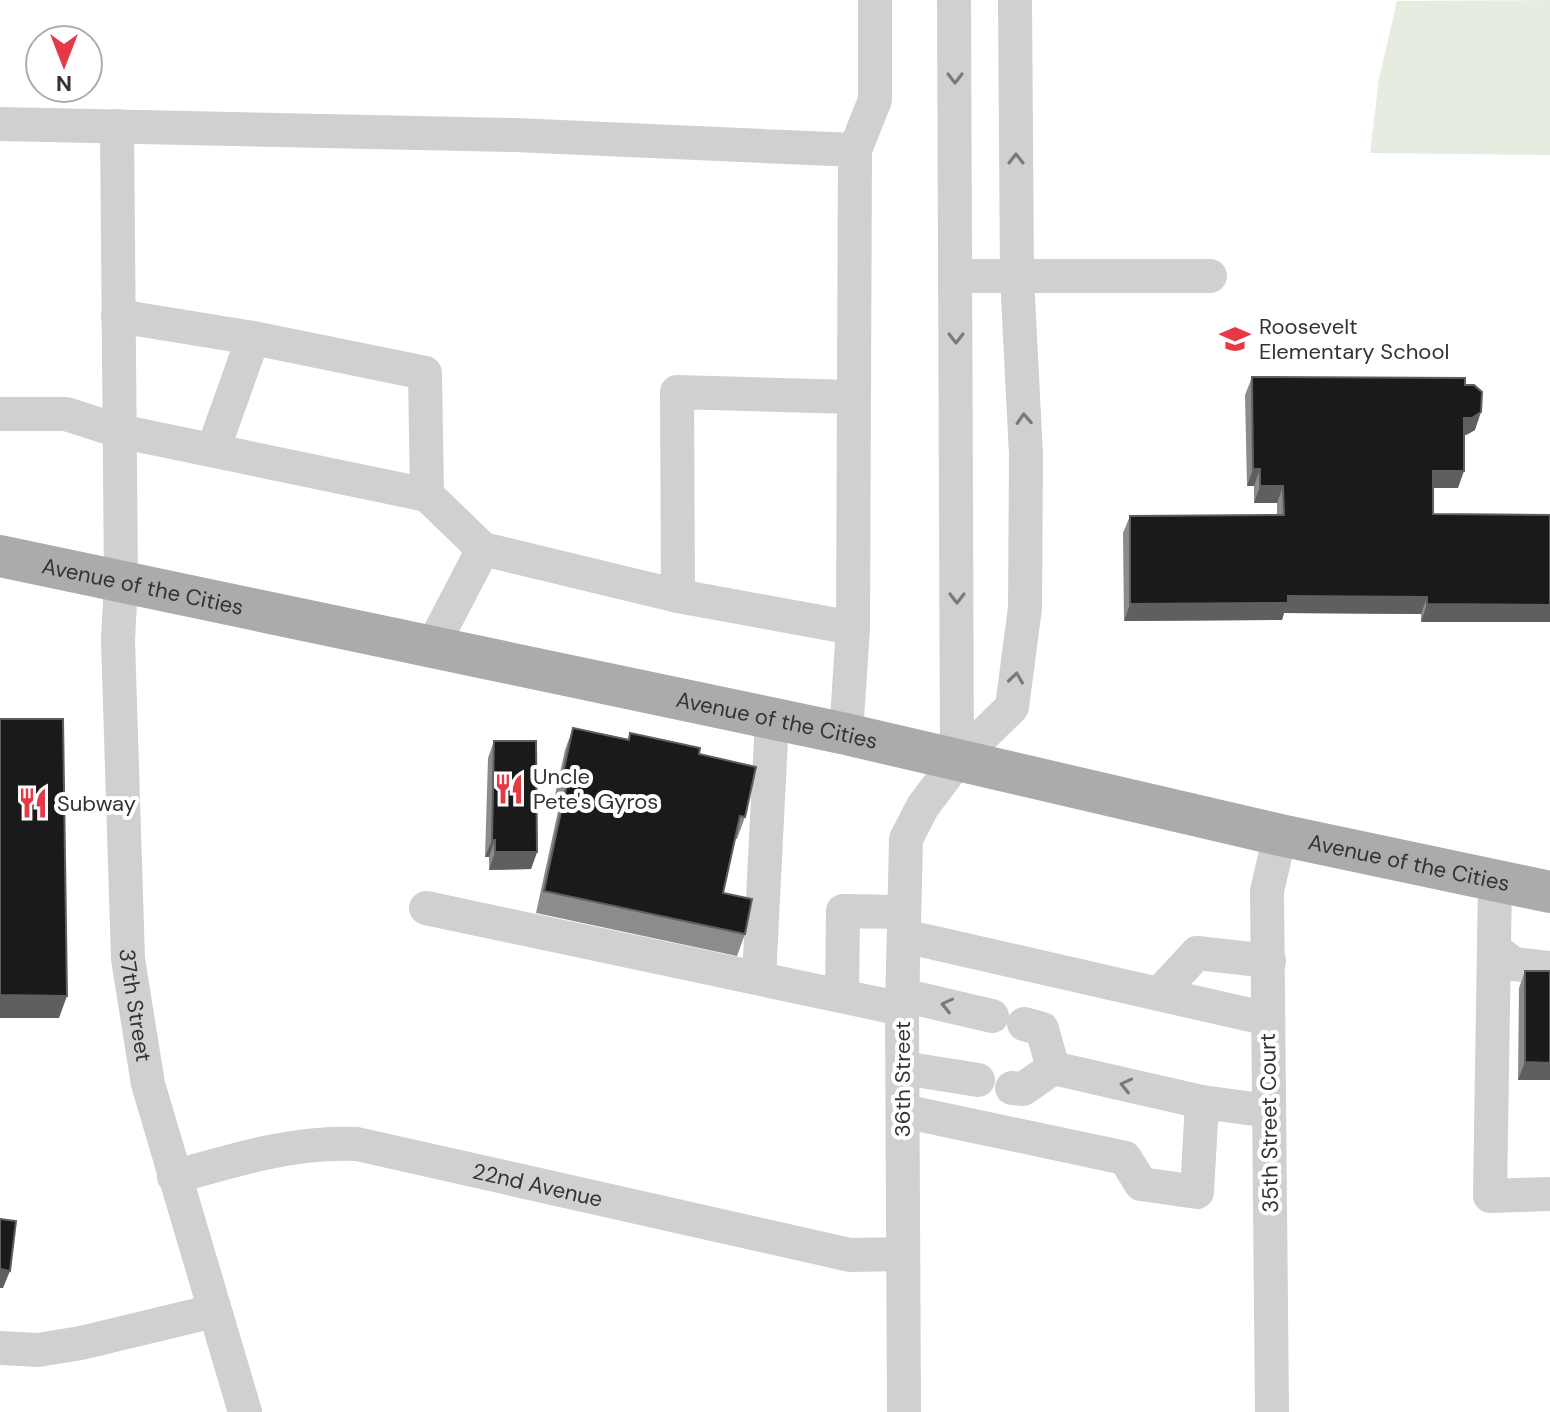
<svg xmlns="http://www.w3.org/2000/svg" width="1550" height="1412" font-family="'DM Sans',sans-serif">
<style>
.green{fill:#e6ecdf}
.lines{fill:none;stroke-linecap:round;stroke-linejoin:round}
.minor{stroke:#d0d0d0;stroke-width:34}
.major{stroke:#ababab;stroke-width:42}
.wall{fill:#8c8c8c}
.shaded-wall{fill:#5f5f5f}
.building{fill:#1a1a1a;stroke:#5f5f5f;stroke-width:2}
.oneway{stroke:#7a7a7a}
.labels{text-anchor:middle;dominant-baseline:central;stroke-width:8;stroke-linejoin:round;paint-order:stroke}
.poi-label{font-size:22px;fill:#333;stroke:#fff;text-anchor:start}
.street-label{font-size:22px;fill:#333;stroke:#fff}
</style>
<rect width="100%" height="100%" fill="#fff"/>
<polygon class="green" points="1550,0 1550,155 1370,153 1379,79 1397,1"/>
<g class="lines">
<g class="minor">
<polyline points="954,0 957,761"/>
<polyline points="0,124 515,135 855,150 853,628"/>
<path id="s1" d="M117,126L121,582L118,640L128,959L148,1084L245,1412"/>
<polyline points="855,150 875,100 875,0"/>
<polyline points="956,276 1210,276"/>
<polyline points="118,316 253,338"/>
<polyline points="0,414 66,414 119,431 427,495 483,549"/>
<polyline points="213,450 253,338 425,373 427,495"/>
<polyline points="678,596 677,392 853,397"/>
<polyline points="431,649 483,549 678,596 853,628 846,734"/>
<polyline points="1495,881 1490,1196 1550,1194"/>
<polyline points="426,908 902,1009"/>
<polyline points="904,936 1268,1019"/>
<polyline points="1494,949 1514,964 1550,968"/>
<polyline points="759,978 772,719"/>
<polyline points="1159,994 1197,953 1269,961"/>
<polyline points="902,995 992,1016"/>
<polyline points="842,996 843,911 904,912"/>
<polyline points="1024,1024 1042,1029 1053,1068"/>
<polyline points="903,1068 978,1080"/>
<polyline points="1012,1088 1023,1089 1053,1068 1202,1102 1269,1111"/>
<polyline points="903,1111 1125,1158 1141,1184 1197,1192 1202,1102"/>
<path id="s2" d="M174,1177C234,1160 294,1141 357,1144L850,1255L902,1254"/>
<polyline points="0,1348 38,1350 81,1343 214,1311"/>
<polyline points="904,1412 902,1009 906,839 923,806 957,761 1012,707 1025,608 1026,455 1017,277 1015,0"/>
<polyline points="1272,1412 1267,891 1280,835"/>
</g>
<path class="major" id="s3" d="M0,556L846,734L1280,835L1550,892"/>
</g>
<g class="wall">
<polygon points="1252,377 1465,385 1475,430 1466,435 1464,435 1458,488 1433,488 1433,514 1550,515 1421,622 1421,614 1284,613 1282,620 1124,621 1123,533 1130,516 1277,515 1277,503 1254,503 1254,486 1247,486 1245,395"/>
<polygon points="573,728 628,739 630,733 699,754 745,817 737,839 735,839 723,893 745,934 737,956 536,913 560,802 554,800 565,750"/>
<polygon points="494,741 537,852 531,869 489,870 489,857 485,857 488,758"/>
<polygon points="1525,971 1550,971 1550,1080 1518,1080 1519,988"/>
</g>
<g class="shaded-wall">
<polygon points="1481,412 1475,430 1466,435 1457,435 1464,418"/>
<polygon points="1253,469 1260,469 1254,486 1247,486"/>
<polygon points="1433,471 1464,471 1458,488 1426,488"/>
<polygon points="1260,486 1283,486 1277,503 1254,503"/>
<polygon points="1288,596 1427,597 1421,614 1284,613 1282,620 1124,621 1130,604"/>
<polygon points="1427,604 1550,605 1550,622 1421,622"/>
<polygon points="492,840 495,840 489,857 485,857"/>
<polygon points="495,852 537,852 531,869 489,870"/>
<polygon points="0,995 67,996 59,1018 0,1018"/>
<polygon points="1525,1062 1550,1063 1550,1080 1518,1080"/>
<polygon points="0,1269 10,1271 3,1288 0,1288"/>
</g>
<g class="building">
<polygon points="1252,377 1465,378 1465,385 1474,385 1482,392 1481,412 1472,418 1464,418 1464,471 1433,471 1433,514 1550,515 1550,605 1427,604 1427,597 1288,596 1288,603 1130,604 1130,516 1284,515 1283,486 1260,486 1260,469 1253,469"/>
<polygon points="0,719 63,719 67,996 0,995"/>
<polygon points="573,728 629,740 630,733 700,748 699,754 756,767 745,817 740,816 723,893 752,899 745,934 544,891 568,779 562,778"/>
<polygon points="494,741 536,741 537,852 495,852 495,840 492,840"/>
<polygon points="1525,971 1550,971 1550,1063 1525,1062"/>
<polygon points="0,1219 16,1221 10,1271 0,1269"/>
</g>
<defs><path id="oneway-chevron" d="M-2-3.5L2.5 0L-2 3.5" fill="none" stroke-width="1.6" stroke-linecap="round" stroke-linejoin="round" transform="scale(2)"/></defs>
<g class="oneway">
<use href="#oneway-chevron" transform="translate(955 78) rotate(90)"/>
<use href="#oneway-chevron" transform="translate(1016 159) rotate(-90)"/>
<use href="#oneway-chevron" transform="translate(956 338) rotate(90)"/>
<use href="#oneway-chevron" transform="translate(1024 419) rotate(-93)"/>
<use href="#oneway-chevron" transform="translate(957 598) rotate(90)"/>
<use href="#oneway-chevron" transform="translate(1016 678) rotate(-82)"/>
<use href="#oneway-chevron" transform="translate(947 1005) rotate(-167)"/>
<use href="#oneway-chevron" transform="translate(1126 1085) rotate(-167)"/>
</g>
<defs>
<g id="school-bare" transform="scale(2.4)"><path d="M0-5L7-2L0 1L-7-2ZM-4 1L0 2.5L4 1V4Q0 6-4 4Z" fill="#e63946" stroke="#fff" stroke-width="2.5" paint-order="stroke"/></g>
<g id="restaurant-bare" transform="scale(2.4)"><path d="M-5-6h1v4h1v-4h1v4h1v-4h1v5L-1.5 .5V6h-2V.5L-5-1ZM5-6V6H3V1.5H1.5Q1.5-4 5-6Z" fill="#e63946" stroke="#fff" stroke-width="2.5" paint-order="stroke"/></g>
</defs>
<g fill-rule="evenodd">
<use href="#school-bare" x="1235" y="339"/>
<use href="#restaurant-bare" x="509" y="789"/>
<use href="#restaurant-bare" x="33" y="803"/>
</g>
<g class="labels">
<g class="poi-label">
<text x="1259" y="326">Roosevelt<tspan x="1259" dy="25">Elementary School</tspan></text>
<text x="533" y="776">Uncle<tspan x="533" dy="25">Pete's Gyros</tspan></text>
<text x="57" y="803">Subway</text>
</g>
<g class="street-label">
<text stroke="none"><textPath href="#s3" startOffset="146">Avenue of the Cities</textPath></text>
<text stroke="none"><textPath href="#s3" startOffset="794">Avenue of the Cities</textPath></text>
<text stroke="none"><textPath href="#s3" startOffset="1442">Avenue of the Cities</textPath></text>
<text stroke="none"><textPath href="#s1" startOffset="880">37th Street</textPath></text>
<text transform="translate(902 1079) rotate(-90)">36th Street</text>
<text transform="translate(1269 1123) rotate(-91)">35th Street Court</text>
<text stroke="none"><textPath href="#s2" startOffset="372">22nd Avenue</textPath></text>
</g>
</g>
<g transform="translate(64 64) rotate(180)"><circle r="38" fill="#ffffff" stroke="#adadad" stroke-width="2"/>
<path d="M0-6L14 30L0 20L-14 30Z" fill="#e63946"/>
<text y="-12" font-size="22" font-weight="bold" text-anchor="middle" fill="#333333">N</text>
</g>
</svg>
